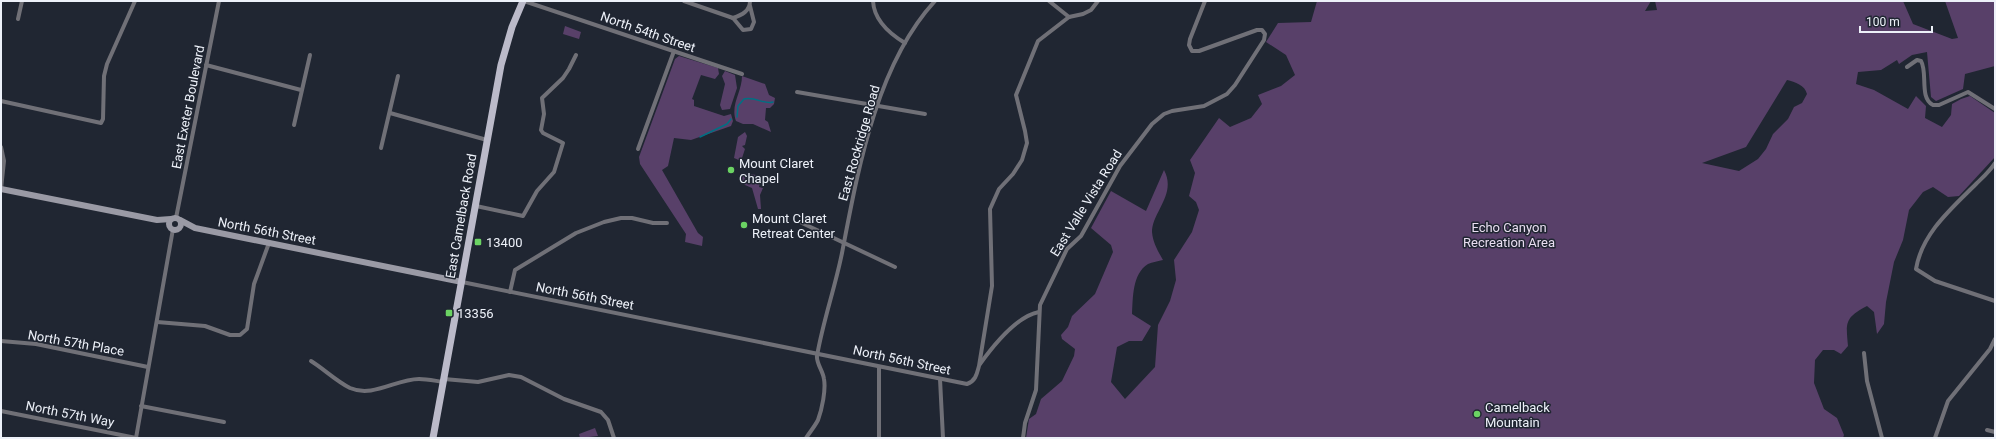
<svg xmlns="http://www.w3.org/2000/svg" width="1996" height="439" font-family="Roboto,sans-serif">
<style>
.green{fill:#584069;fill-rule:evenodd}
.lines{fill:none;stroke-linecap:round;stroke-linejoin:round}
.stream{stroke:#007083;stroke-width:1.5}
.street{stroke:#707077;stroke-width:4}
.secondary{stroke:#9a9aa5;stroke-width:6}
.primary{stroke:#bbbac9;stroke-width:7}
.poi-dot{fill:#6bd363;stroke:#202632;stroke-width:1.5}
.labels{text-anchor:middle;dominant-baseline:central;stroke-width:3;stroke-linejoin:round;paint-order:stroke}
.street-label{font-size:13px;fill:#edf1f9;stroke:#202632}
.poi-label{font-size:13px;fill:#edf1f9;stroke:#202632;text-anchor:start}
.park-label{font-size:13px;fill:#e9def1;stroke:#202632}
</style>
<rect width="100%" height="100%" fill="#202632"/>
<g class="green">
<path d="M1317,1H1651L1645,11L1657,10L1655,1H1903L1913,24L1952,39L1958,38L1945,1H1995V66L1965,74L1963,89L1936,101L1931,97L1927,52L1912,55L1899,64L1897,60L1881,70L1858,72L1856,84L1874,90L1908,109L1916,96L1926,106L1925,118L1942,127L1951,115L1952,104L1961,99L1970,96L1995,113V157L1959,196L1948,197L1933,187L1923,192L1909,210L1903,240L1894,262L1886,302L1884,324L1877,334L1874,312L1867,306C1844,318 1846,323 1848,346L1841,354L1834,350H1823L1815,360L1814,383L1824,409L1837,418L1844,435L1843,438H1026L1029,419L1036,414L1041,399L1062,381L1074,356L1075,349L1062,339L1061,335L1068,327L1072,316L1095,294L1113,252L1111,245L1091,228L1111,191L1146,211L1164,170C1177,194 1152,212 1152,232C1153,243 1158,251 1163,260C1159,261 1152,262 1148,264C1132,274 1133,298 1132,314L1151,326L1142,341H1129L1117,347L1111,382L1125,399L1155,367L1158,325L1170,301L1176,280L1174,260L1192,232L1199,210L1196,202L1189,196L1195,173L1190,160L1219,118L1230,127L1251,118L1262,104L1258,95L1281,86L1295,75L1286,55L1266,42L1278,23L1311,22ZM1787,80C1795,82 1805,85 1807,94L1802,103L1794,107L1788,119L1773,134L1766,149L1758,159L1739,171L1702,163L1746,147Z"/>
<polygon points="565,26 581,32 579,39 563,34"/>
<polygon points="679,56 718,68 719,74 715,79 701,75 692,99 694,100 694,106 724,116 731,114 733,121 731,126 691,140 674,138 668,166 662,170 698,233 703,237 702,246 685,242 686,234 640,164 639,157 675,59"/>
<polygon points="725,71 735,75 737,88 730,109 722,110 720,105 725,84 722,76"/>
<path d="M742,76L765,84L769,95L775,98L774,104L770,108H766L765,120L768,122L771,132L753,124H743L736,121C730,105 742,92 742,76Z"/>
<polygon points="745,132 747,136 745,145 742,146 745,149 741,161 734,158 738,137"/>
<polygon points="743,173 756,175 761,178 759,187 763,188 760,195 761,209 758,209 752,188 745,185 741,181"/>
<polygon points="595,428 598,436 580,438 579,434"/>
</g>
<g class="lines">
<g class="stream">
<path d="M737,117L738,106L744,99C755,96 764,105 773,102"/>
<polyline points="700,137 727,124 731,119"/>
</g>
<g class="street">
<polyline points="524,1 742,74"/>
<polyline points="684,1 733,18"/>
<path d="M873,1C874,20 890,34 905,43"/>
<polyline points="1049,1 1069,17"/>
<polyline points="733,18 743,30 751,29 754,22 750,6"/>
<path d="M733,18C742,15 750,11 750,1"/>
<polyline points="18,19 22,1"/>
<polyline points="206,65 301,90"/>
<path d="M1907,67L1917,60L1921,61C1928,73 1919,98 1933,105H1939L1968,92L1995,109"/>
<polyline points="797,92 925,114"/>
<polyline points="1,101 101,123 103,119 104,76 107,64 135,1"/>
<polyline points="390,113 487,140"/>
<polyline points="294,125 310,55"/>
<polyline points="1,147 4,161 1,189"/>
<polyline points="381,148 398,76"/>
<polyline points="638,149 674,51"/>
<path d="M1995,163C1990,171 1983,177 1976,184C1952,208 1922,233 1916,269L1935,281L1995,301"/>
<polyline points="476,206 523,216 537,191 554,172 563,143 543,133 541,130 544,114 542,98 563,78 569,69 576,55"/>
<polyline points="176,218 219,1"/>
<polyline points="802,223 895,267"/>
<path d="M462,282L967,384C976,381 977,373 979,366L992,286L990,209L999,189L1013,174L1022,160L1027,143L1025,131L1016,95L1038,41L1069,17L1083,14L1091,10L1098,1"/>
<polyline points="510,292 515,270 576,233 604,222 621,218 632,218 653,223 667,223"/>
<polyline points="157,322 205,326 230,335 240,335 247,329 254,284 269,243"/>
<polyline points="1,341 36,344 148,367"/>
<polyline points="1864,353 1867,381 1882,438"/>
<path d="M311,361C324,369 336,381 350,388C373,398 396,379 419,379C427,379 436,381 444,382"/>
<path d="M980,364C993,346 1017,316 1039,312"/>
<polyline points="879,367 879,438"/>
<polyline points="444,379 478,382 509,375 521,377 564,399 601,412 608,420 614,438"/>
<polyline points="940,379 943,438"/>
<polyline points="141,406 224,422"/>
<polyline points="1,411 136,438"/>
<polyline points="1987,430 1995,432"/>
<polyline points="136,438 173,229"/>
<path d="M806,438C810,432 815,426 818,420C822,409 826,390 824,379C823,371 816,363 817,356C823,321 835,288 842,253C858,170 876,65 935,1"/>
<polyline points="1023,438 1025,423 1036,390 1040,305 1067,249 1081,236 1120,166 1152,124 1164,114 1172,111 1204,106 1227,94 1235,85 1264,40 1265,34 1262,30 1257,30 1199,51 1192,51 1189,45 1190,39 1205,1"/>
<polyline points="1935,438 1948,401 1990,349 1995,339"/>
</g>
<g class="secondary">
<polyline points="1,189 157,220 171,219"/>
<circle cx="175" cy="224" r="6"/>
<polyline points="180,220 195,228 462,282"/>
</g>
<polyline class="primary" points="433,438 501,65 512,27 523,1"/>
</g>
<g class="poi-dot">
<circle cx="731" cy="170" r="4"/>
<circle cx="744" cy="225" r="4"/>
<rect x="474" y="238" width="8" height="8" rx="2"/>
<rect x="445" y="309" width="8" height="8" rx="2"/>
<circle cx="1477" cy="414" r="4"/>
</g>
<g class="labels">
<g class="street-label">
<text transform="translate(648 32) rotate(19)">North 54th Street</text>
<text transform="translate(188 107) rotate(-79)">East Exeter Boulevard</text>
<text transform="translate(859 143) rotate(-74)">East Rockridge Road</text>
<text transform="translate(1086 203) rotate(-58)">East Valle Vista Road</text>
<text transform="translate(461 216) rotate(-80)">East Camelback Road</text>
<text transform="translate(267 231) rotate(11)">North 56th Street</text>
<text transform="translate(585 296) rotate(11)">North 56th Street</text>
<text transform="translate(76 343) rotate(10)">North 57th Place</text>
<text transform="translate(902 360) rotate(12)">North 56th Street</text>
<text transform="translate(70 414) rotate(11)">North 57th Way</text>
</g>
<g class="poi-label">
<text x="739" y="163">Mount Claret<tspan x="739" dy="15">Chapel</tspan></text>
<text x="752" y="218">Mount Claret<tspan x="752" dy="15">Retreat Center</tspan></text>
<text x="486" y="242">13400</text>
<text x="457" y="313">13356</text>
<text x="1485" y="407">Camelback<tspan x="1485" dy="15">Mountain</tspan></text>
</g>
<g class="park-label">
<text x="1509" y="227">Echo Canyon<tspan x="1509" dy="15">Recreation Area</tspan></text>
</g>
</g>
<rect width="1996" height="439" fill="none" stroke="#edf1f9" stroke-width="4"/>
<path d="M1860 26v6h72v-6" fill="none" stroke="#edf1f9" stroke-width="2"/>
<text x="1866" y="26" font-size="12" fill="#edf1f9" stroke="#202632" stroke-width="3" paint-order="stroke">100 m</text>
</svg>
